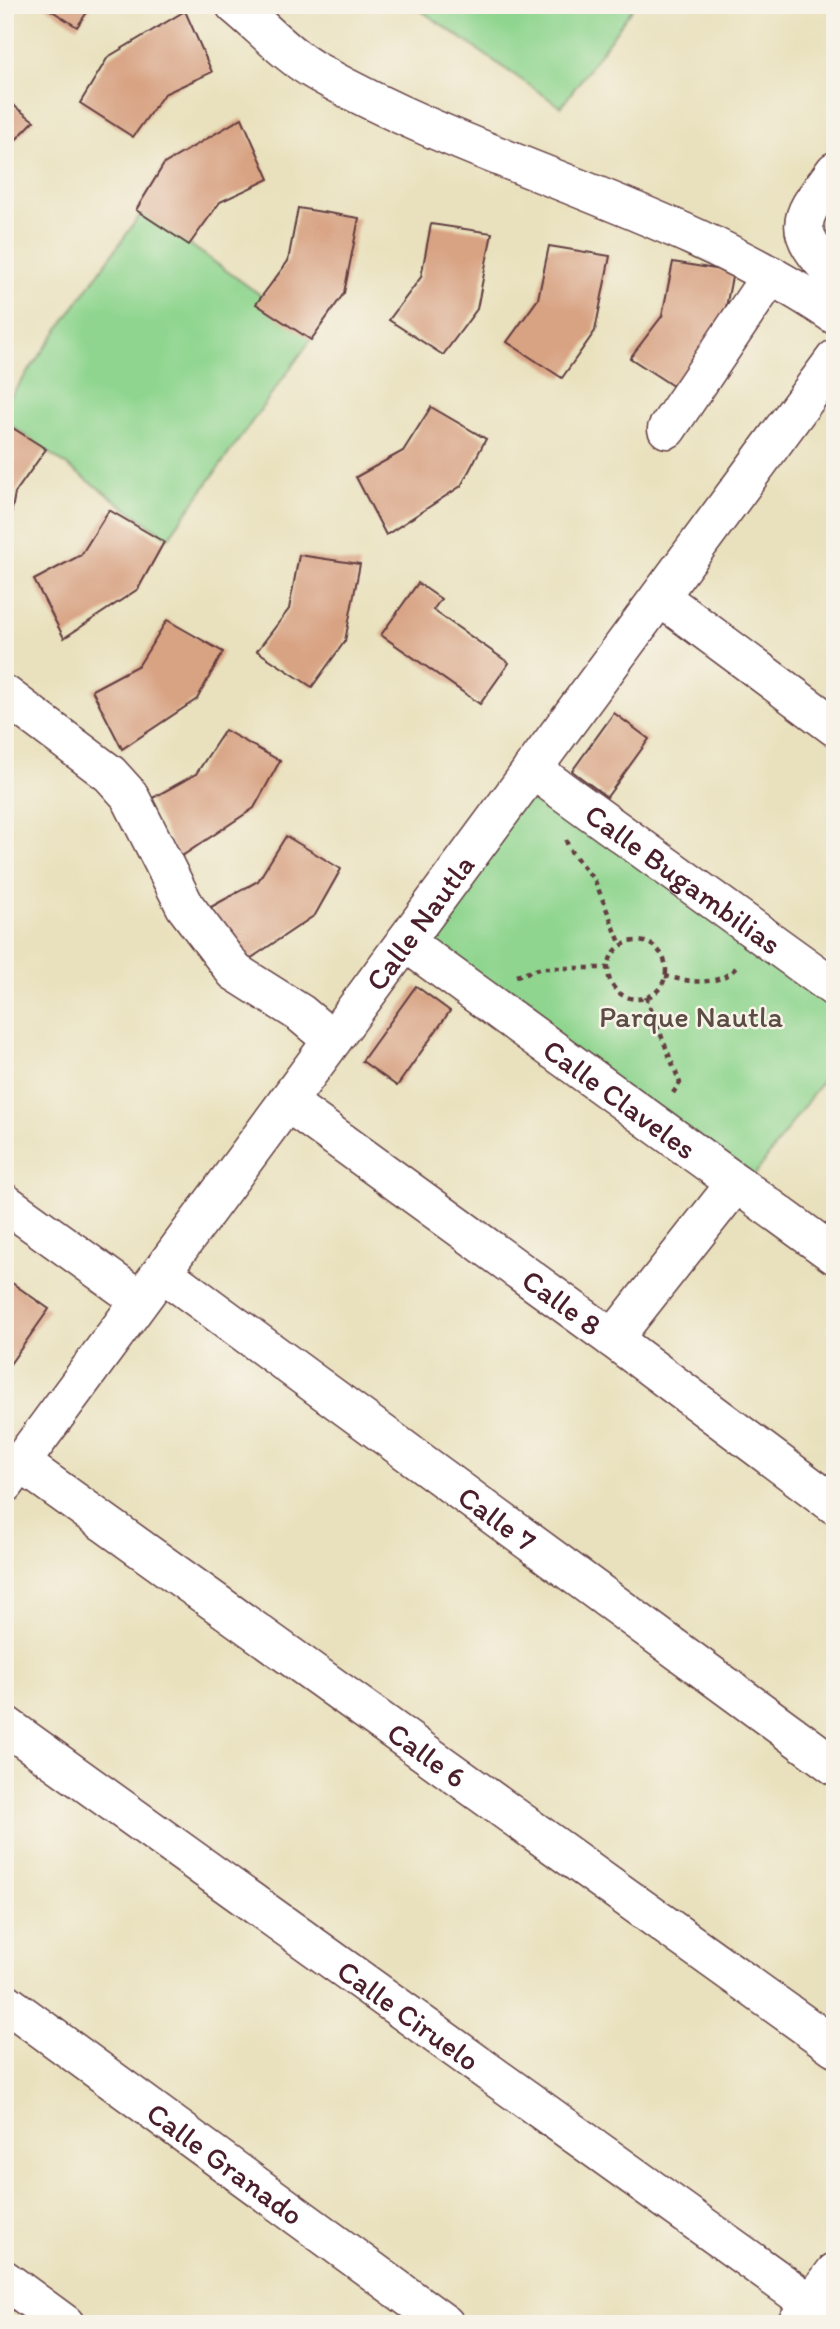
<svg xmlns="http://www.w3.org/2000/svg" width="840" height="2329" font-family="Itim,sans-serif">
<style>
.green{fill:#8fd58f;stroke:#6c7a5d;stroke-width:2}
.building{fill:#d8a383}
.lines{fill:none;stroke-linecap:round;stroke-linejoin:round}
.minor-casing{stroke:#623c41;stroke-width:41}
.path{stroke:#623c41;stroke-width:4.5;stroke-dasharray:5 5;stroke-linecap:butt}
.minor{stroke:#fff;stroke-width:38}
.labels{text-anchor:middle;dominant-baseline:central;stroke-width:5;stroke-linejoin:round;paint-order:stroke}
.street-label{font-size:30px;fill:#4a1f2b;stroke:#f7f3e8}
.park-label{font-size:30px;fill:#5b4c44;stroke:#f7f3e8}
</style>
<rect width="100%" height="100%" fill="#f7f3e8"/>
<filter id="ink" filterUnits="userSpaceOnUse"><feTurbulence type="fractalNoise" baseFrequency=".0143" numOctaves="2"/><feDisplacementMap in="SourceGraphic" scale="14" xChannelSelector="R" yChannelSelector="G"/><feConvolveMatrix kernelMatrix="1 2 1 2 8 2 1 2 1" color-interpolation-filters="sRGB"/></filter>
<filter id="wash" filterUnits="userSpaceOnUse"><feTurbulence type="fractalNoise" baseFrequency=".00686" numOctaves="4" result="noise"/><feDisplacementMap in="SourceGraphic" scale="28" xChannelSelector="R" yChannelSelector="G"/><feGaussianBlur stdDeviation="1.57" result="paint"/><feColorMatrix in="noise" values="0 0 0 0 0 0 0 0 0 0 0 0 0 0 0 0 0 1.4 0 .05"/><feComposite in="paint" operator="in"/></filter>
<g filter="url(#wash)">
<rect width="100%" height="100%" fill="#e9e1bd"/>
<g class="green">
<polygon points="413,5 635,5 561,107"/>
<polygon points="143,211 315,334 168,538 5,421 5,404"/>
<polygon points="532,769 835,989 835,1063 746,1187 405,942"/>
</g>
<g id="blocks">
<g class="building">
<polygon points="43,5 92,5 77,27"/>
<polygon points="185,11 212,72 164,94 133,137 80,103 108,57"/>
<polygon points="5,99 34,121 5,151"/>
<polygon points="242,118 269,179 220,202 189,245 136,210 164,164"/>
<polygon points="298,208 359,218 344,293 311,340 256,304 288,261"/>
<polygon points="431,224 492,233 477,309 443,355 389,320 421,277"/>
<polygon points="549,246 610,256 595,331 562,378 507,342 538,299"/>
<polygon points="673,262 733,272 718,347 685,394 630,358 662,316"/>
<polygon points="431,407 486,439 461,486 386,535 356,477 403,451"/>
<polygon points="5,423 46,449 15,493 7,537"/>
<polygon points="109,510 164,542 138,589 64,638 34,580 81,555"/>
<polygon points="299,555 360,564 345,641 312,687 257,651 289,609"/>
<polygon points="418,583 441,599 433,610 509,663 480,704 381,635"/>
<polygon points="167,620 223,652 197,699 122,749 92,690 139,665"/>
<polygon points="614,713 649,739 607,797 572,771"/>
<polygon points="225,730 280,761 254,808 179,858 149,800 196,774"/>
<polygon points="286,836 341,869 315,915 241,965 211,907 258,881"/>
<polygon points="416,986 450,1011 397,1086 362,1061"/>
<polygon points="5,1278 49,1309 5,1371"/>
</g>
</g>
</g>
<g filter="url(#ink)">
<use href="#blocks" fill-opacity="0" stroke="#623c41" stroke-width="2"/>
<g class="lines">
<g class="minor-casing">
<g id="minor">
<path d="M235,5C262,27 288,56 317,72C483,166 677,207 835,315"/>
<path d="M835,171C799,220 789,226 835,276"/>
<polyline points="667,429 771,275"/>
<polyline points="660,597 835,727"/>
<polyline points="5,695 110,774 129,795 185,906 235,972 300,1013 332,1040"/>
<path id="s1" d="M532,769L835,988"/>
<path id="s2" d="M405,942L835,1255"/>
<path id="s3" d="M287,1102L613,1339L835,1505"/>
<polyline points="5,1203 140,1300"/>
<path id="s4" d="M162,1272L835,1766"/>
<polyline points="613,1339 736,1183"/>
<path id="s5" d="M21,1463L835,2047"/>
<path id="s6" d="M5,1484L835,359"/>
<path id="s7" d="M5,1725L835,2321"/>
<path id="s8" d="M5,2002L445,2324"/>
<polyline points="5,2280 65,2324"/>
<polyline points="796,2324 835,2272"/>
</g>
</g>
<g class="path">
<polyline points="566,840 569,849 595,881 621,945"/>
<circle cx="637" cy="970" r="29"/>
<polyline points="516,976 542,968 607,968"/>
<path d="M665,976C690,982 720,988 738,965"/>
<polyline points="646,997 680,1083 673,1093"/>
</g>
<use href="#minor" class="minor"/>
</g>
</g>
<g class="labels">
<g class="street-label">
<text stroke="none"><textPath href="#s1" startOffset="187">Calle Bugambilias</textPath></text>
<text stroke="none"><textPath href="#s6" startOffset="698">Calle Nautla</textPath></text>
<text stroke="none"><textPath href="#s2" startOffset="266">Calle Claveles</textPath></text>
<text stroke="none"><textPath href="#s3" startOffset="340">Calle 8</textPath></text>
<text stroke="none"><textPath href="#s4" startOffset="416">Calle 7</textPath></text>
<text stroke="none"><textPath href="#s5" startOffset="500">Calle 6</textPath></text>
<text stroke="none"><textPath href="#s7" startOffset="497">Calle Ciruelo</textPath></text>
<text stroke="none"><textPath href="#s8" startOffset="273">Calle Granado</textPath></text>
</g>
<g class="park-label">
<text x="691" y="1016">Parque Nautla</text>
</g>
</g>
<rect width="840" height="2329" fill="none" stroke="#f7f3e8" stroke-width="28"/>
</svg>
